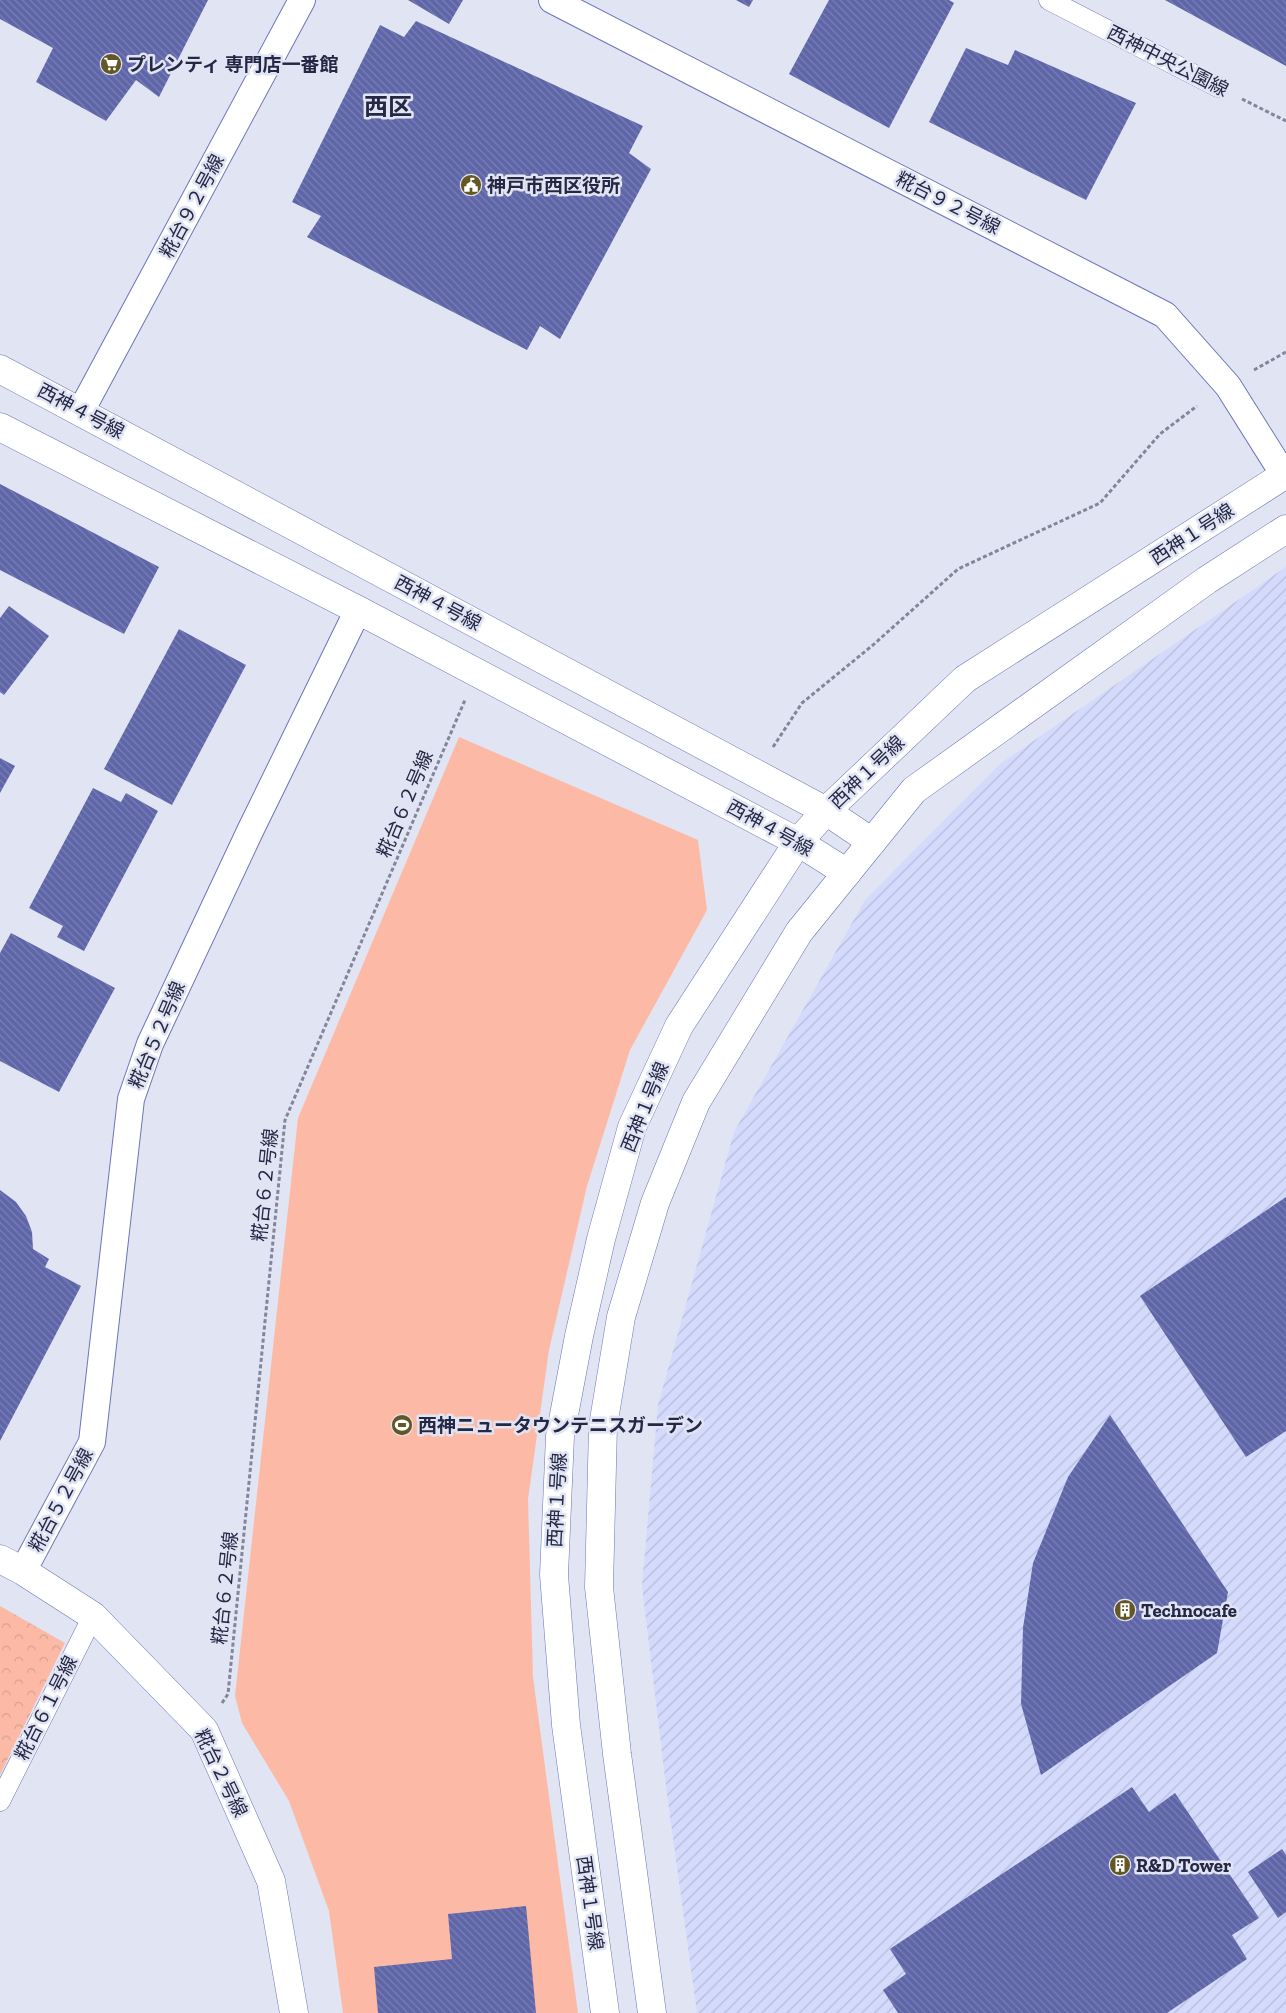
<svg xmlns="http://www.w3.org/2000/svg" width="1286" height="2013" font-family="'Zilla Slab','Noto Sans JP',serif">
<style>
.industrial{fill:url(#industrial-furrows)}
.grass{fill:#fcbaa6}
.park{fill:url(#park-crowns)}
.building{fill:url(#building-back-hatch)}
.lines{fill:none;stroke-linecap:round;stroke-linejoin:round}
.pedestrian-casing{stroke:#6d74b9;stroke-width:21}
.minor-casing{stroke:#6d74b9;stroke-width:28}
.tertiary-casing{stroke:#6d74b9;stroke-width:29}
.path{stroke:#82859b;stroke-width:3;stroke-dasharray:4 2.5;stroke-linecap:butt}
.pedestrian{stroke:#fff;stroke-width:20}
.minor{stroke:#fff;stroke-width:26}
.tertiary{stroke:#fff;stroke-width:28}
.labels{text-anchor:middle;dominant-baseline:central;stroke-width:5;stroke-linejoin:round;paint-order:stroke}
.street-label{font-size:19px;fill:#252845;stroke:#e1e4f3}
.poi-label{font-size:19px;font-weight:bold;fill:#252845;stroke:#e1e4f3;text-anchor:start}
.district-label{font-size:24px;font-weight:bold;fill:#252845;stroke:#e1e4f3}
</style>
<defs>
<pattern id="industrial-furrows" width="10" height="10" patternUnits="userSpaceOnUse" patternTransform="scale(1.25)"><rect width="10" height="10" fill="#d4dafb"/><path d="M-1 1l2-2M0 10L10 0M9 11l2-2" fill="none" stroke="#b6bbd8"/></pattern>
<pattern id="park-crowns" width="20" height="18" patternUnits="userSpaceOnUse" patternTransform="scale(1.25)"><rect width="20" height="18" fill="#fcbaa6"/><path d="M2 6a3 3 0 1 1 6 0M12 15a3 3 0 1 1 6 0" fill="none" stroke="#d8a090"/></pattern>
<pattern id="building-back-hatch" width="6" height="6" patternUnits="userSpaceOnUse" patternTransform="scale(1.25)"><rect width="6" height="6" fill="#5e65a8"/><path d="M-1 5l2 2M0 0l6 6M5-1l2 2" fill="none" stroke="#7b80b1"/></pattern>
</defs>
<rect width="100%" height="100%" fill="#e1e4f3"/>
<polygon class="industrial" points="1286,567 1286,2013 697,2013 667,1794 642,1586 658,1405 734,1132 865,900 1000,764"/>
<polygon class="grass" points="459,737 698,840 707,910 630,1050 587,1186 549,1350 528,1499 533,1677 578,2013 343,2013 329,1911 289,1801 242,1723 235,1696 298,1118"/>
<polygon class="park" points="0,1606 65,1643 0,1775"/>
<g class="building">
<polygon points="0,0 208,0 159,97 136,80 106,121 36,82 53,48 0,19"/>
<polygon points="408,0 463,0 449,24"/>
<polygon points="736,0 753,0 749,7"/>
<polygon points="829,0 949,0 954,3 889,128 789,74"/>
<polygon points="1165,0 1286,0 1286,66"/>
<polygon points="416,21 643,126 629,153 651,169 560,339 540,326 527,350 307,237 321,216 292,202 380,25 404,37"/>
<polygon points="966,48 1008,65 1015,50 1136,103 1086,200 929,122"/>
<polygon points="0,484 159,567 124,634 0,570"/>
<polygon points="9,606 49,636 4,695 0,692 0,618"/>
<polygon points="179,629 246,665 172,805 104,769"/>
<polygon points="0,758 15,766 0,793"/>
<polygon points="93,788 121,802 126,793 158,811 84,951 57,937 63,926 29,908"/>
<polygon points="11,933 115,988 59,1092 0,1061 0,953"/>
<polygon points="0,1190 16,1202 26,1216 32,1232 33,1249 49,1259 45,1267 81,1286 0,1441"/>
<polygon points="1286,1197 1286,1431 1246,1457 1140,1296"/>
<polygon points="1110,1415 1228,1592 1217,1653 1041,1775 1021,1704 1023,1628 1033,1563 1068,1477"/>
<polygon points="1132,1787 1149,1812 1175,1793 1259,1918 1232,1935 1247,1959 1167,2013 898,2013 883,1990 906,1974 890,1949"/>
<polygon points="1282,1849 1286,1855 1286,1912 1278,1918 1248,1872"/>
<polygon points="526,1906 536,2013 378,2013 374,1967 452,1959 448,1914"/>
</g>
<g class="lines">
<g class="pedestrian-casing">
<g id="pedestrian">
<polyline points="1049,0 1218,87"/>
<polyline points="0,1801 93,1616"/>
</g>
</g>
<g class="minor-casing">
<g id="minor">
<polyline points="552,0 1165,315 1228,386 1284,475"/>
<polyline points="81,411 302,0"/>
<polyline points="23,1571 92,1442 131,1099 150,1044 251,829 358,610"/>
</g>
</g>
<g class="tertiary-casing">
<g id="tertiary">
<polyline points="0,369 826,811 872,842"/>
<polyline points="0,427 358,610 798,842 847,873"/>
<polyline points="0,1559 23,1571 93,1616 204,1730 271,1881 294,2013"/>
<polyline points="605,2013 566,1725 554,1575 560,1436 579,1336 601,1239 632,1127 679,1026 798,842 826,811 965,679 1286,474"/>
<polyline points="652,2013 617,1754 599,1587 603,1426 621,1317 655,1203 696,1102 799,932 914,790 1207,580 1286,529"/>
</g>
</g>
<g class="path">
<polyline points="1242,99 1286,121"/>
<polyline points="1254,370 1286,352"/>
<polyline points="773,747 802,703 873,645 958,569 1100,503 1160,434 1197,406"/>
<polyline points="222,1703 228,1694 285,1120 465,700"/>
</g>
<use href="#pedestrian" class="pedestrian"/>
<use href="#minor" class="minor"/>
<use href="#tertiary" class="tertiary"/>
</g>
<defs>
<g id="supermarket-disc" transform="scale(1.125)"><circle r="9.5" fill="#635825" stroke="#e1e4f3"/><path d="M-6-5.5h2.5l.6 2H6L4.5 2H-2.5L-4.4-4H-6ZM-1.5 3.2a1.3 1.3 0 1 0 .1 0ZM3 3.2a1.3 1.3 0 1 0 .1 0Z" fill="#fff"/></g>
<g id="civic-disc" transform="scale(1.125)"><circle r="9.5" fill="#635825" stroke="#e1e4f3"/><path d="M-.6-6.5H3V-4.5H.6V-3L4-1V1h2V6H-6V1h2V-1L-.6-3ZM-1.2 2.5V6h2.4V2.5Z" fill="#fff"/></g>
<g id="stadium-disc" transform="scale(1.125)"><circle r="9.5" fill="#635825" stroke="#e1e4f3"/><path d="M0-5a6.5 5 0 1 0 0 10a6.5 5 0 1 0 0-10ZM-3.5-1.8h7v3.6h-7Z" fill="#fff"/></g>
<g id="building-disc" transform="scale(1.125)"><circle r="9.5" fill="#635825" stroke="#e1e4f3"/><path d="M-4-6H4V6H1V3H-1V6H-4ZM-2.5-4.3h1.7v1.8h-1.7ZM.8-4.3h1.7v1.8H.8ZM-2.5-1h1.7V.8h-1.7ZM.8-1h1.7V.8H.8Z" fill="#fff"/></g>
</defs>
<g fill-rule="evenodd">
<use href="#supermarket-disc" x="111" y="64"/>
<use href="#civic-disc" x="471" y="185"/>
<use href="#stadium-disc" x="402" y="1425"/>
<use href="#building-disc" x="1125" y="1610"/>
<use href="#building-disc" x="1120" y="1865"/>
</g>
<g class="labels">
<g class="street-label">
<text transform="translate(1168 61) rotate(27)">西神中央公園線</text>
<text transform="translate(948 203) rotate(27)">糀台９２号線</text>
<text transform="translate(192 206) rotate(-62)">糀台９２号線</text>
<text transform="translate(81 411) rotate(28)">西神４号線</text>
<text transform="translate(1192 534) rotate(-33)">西神１号線</text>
<text transform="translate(438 603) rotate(28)">西神４号線</text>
<text transform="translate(867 772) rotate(-44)">西神１号線</text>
<text transform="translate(405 804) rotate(-67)">糀台６２号線</text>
<text transform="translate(770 828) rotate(29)">西神４号線</text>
<text transform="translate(157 1035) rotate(-67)">糀台５２号線</text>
<text transform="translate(645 1107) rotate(-68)">西神１号線</text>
<text transform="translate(265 1185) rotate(-84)">糀台６２号線</text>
<text transform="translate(61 1500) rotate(-62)">糀台５２号線</text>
<text transform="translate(557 1500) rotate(-87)">西神１号線</text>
<text transform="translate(225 1588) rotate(-84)">糀台６２号線</text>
<text transform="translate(46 1708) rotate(-63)">糀台６１号線</text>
<text transform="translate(221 1773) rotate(64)">糀台２号線</text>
<text transform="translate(590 1903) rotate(82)">西神１号線</text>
</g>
<g class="poi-label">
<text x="127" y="64">プレンティ 専門店一番館</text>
<text x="487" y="185">神戸市西区役所</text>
<text x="418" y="1425">西神ニュータウンテニスガーデン</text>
<text x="1141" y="1610">Technocafe</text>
<text x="1136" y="1865">R&amp;D Tower</text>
</g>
<g class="district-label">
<text x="388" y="106">西区</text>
</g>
</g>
</svg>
